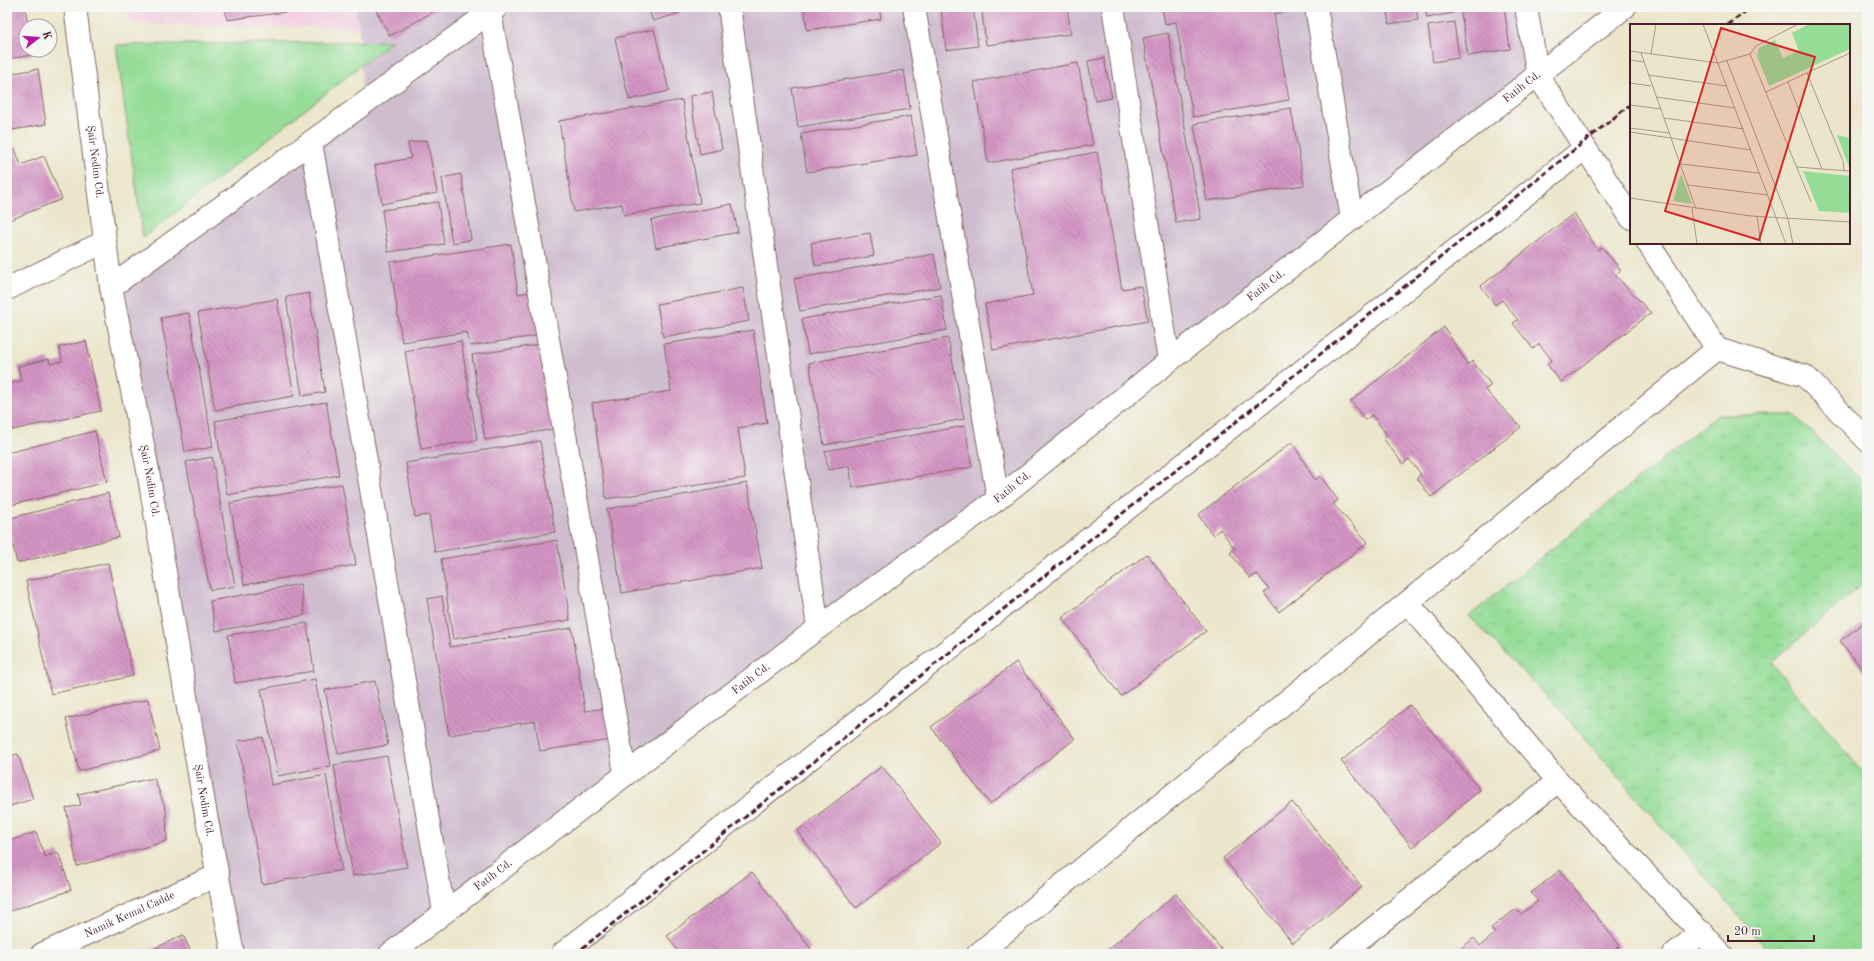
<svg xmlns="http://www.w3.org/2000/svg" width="1874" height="961" font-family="'Old Standard TT',serif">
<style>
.built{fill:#f3cfe0}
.industrial{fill:#cfbdcf}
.grass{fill:url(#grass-tufts);stroke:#707e61}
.park{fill:#95dd97;stroke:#707e61}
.building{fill:url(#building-back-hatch)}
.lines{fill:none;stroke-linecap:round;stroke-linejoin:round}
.minor-casing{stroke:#826563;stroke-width:24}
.minor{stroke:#fff;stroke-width:22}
.rail{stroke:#4a1f2b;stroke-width:3;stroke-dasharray:6 3;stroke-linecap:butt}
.labels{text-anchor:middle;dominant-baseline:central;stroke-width:3;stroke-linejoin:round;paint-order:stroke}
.street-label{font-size:11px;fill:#4a1f2b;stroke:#f6f6f2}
.inset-road{fill:none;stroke:#ab968b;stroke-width:1}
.view{fill:#d62828;fill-opacity:0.15;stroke:#d62828;stroke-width:2}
.inset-edge{fill:none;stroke:#4a1f2b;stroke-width:2}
</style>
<defs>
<pattern id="grass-tufts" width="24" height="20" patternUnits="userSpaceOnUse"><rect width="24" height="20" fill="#95dd97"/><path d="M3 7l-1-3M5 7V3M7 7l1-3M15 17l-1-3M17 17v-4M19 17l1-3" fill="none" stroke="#82bd82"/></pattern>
<pattern id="building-back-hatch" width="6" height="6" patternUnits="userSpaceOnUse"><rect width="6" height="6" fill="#d495c5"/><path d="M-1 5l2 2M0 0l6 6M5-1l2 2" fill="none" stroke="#ae79a0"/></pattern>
</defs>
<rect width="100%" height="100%" fill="#f6f6f2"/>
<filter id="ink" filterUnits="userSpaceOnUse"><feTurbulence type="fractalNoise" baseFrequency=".025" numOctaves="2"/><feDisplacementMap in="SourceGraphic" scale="8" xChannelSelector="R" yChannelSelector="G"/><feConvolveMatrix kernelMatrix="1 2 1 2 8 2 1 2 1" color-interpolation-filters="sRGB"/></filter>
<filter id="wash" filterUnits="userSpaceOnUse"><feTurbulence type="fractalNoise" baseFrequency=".012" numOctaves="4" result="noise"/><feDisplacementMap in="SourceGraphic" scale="16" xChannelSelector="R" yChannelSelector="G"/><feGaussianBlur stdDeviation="0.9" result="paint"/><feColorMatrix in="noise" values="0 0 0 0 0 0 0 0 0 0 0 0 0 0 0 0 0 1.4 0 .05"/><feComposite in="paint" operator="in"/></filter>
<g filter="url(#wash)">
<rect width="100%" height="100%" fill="#ebe6cb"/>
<polygon class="built" points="127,7 355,7 359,28 130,24"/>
<polygon class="industrial" points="355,7 1526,7 1538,76 390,954 234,954 111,287 363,104 359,28"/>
<polygon class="grass" points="1717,415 1794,415 1867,486 1867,580 1771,663 1867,777 1867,954 1772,954 1563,713 1469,616"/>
<polygon class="park" points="392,41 143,238 116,45"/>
<g id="blocks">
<g class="building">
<polygon points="15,7 25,7 28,26 26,26 26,50 32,50 33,55 7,59 7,8"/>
<polygon points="225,7 308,7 308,9 227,20"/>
<polygon points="374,7 442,7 390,36"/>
<polygon points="658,7 678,7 680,13 653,21 649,10"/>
<polygon points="804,7 879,7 881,19 807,30"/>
<polygon points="941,7 973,7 978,46 946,50"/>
<polygon points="1021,7 1067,7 1071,34 986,45 982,12"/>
<polygon points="1162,7 1297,7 1298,10 1274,14 1289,100 1193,117 1176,22 1165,24"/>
<polygon points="1387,7 1416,7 1418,20 1389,24"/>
<polygon points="1425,7 1451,7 1453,13 1427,18"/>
<polygon points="1460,7 1504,7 1510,49 1468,56"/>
<polygon points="1454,22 1459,58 1433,62 1428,26"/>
<polygon points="654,29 669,91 629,100 615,38"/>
<polygon points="1168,33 1201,219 1176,223 1143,38"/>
<polygon points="1104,58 1112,98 1095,101 1088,61"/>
<polygon points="1078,63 1093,145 988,163 974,82"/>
<polygon points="38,69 46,124 7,131 7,74"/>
<polygon points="904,70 910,109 798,127 792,88"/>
<polygon points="712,92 722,149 700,154 690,96"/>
<polygon points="682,100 700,203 624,215 622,204 574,212 559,121"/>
<polygon points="1291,108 1304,185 1207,201 1194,124"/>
<polygon points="911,116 917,155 807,172 801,134"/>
<polygon points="427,140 437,193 382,204 375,165 411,158 408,143"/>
<polygon points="15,149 21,165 44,156 62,199 7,221 7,152"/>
<polygon points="1097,152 1122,289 1141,286 1148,321 993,350 985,304 1033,295 1010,168"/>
<polygon points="461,174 471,240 452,243 442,178"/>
<polygon points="438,202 444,244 388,252 382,210"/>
<polygon points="732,204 738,232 656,248 651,220"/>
<polygon points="1574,213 1598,250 1602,247 1621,271 1615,275 1651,313 1561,382 1547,364 1552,360 1539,344 1533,349 1513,323 1518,320 1502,300 1495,305 1481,286"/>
<polygon points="870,233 874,256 815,266 811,243"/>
<polygon points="511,244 518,294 536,291 542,335 470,346 467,332 402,342 390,262"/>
<polygon points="934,254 940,287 800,311 794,279"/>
<polygon points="743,288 749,321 663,337 657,304"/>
<polygon points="309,293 325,392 302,396 286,297"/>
<polygon points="941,295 947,330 808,354 802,319"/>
<polygon points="277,299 294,396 215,410 198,313"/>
<polygon points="189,313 213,447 185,452 161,318"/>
<polygon points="1444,327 1468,365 1472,361 1491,385 1485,390 1521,427 1431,497 1417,478 1421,474 1409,459 1403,464 1383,438 1387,435 1372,415 1365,420 1351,401"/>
<polygon points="753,330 767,423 738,428 745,478 606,499 592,403 671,391 664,344"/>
<polygon points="948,338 964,419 824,445 809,363"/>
<polygon points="86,341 101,411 7,431 7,384 21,381 18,366 49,359 50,364 62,361 59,347"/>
<polygon points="461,341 477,440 421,449 405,351"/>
<polygon points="542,344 555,429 485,440 472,355"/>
<polygon points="326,402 339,475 227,495 215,421"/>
<polygon points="965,426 972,467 853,488 849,466 828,470 825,451"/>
<polygon points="95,431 107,482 7,506 7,453"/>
<polygon points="540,441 555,532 435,552 429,515 415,517 406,463"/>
<polygon points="1292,442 1315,480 1320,476 1338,500 1333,504 1368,542 1279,612 1264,593 1269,589 1257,574 1250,578 1230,553 1235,549 1220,529 1213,535 1198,515"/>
<polygon points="212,457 235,586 210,590 186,462"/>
<polygon points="747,483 762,568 622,593 607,509"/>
<polygon points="342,484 356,565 244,585 230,503"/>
<polygon points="108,493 119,537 17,563 7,519"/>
<polygon points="557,540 570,620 453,639 441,559"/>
<polygon points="1147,554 1206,631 1121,696 1062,618"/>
<polygon points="108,563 133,676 51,694 26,581"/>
<polygon points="300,584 305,615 216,631 210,601"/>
<polygon points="442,596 450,647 572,628 585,711 605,708 610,740 540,751 535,721 449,735 427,599"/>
<polygon points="1867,620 1867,676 1840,641"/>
<polygon points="307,623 314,671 235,683 228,635"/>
<polygon points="1016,662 1075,739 990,804 931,727"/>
<polygon points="315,679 331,766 278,776 261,689"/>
<polygon points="375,681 388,745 338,754 325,690"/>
<polygon points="148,699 160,751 79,771 66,719"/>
<polygon points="1410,705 1480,790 1412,847 1341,761"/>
<polygon points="263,737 271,785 326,775 342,870 262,884 238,741"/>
<polygon points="18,754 33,799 7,807 7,757"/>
<polygon points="387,756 407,867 353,876 334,765"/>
<polygon points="882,766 941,843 856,908 797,831"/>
<polygon points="154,778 166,810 167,841 77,866 66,808 81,805 78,794"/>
<polygon points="1292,802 1362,887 1293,943 1223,858"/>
<polygon points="36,832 45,857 58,852 71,890 7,912 7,842"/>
<polygon points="1560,870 1620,946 1610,954 1454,954 1474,938 1480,946 1495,934 1491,928 1516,909 1521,914 1538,901 1531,893"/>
<polygon points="752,872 811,949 804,954 680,954 667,936"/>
<polygon points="1176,894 1225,954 1110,954 1107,950"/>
<polygon points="183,935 192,954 143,954"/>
</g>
</g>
</g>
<g filter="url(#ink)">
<use href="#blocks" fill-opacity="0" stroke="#826563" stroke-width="1"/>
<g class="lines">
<g class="minor-casing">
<g id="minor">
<path id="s1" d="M75,7L111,287L147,465L206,815L233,954"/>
<polyline points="729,7 818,628"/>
<polyline points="914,7 998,499"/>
<polyline points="1113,7 1169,361"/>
<polyline points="1316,7 1352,219"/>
<polyline points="1526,7 1538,76 1631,218"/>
<polyline points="490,12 625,773"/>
<polyline points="311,142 444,912"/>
<polyline points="111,287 497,7"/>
<polyline points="7,289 104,242"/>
<polyline points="1717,349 1805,376 1867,440"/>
<polyline points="1408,603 1558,781 1721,954"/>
<path id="s2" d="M42,954L218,875"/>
<path id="s3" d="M390,954L818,628L998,499L1169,361L1625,7"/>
<polyline points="562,954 1585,148"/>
<polyline points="978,954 1717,349 1648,243"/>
<polyline points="1341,954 1558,781"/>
<polyline points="1674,954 1702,932"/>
</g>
</g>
<use href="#minor" class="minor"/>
<g class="rail">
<polyline points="1728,25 1751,7"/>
<polyline points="575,954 1631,104"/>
</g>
</g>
</g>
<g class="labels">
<g class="street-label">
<text stroke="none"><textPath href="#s3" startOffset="1426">Fatih Cd.</textPath></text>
<text stroke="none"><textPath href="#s1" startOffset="156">Şair Nedim Cd.</textPath></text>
<text stroke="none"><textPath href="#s3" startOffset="1102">Fatih Cd.</textPath></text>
<text stroke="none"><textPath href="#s1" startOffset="480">Şair Nedim Cd.</textPath></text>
<text stroke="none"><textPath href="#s3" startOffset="778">Fatih Cd.</textPath></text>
<text stroke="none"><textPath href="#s3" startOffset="454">Fatih Cd.</textPath></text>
<text stroke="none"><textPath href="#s1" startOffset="804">Şair Nedim Cd.</textPath></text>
<text stroke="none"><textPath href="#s3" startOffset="130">Fatih Cd.</textPath></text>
<text stroke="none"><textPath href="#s2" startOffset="96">Namik Kemal Cadde</textPath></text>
</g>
</g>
<g transform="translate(1630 24)">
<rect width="220" height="220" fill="#ebe6cb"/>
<path d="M179,0H220V25L139,62L127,32L129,24L145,16L153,34L169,27L162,9ZM207,111L220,114V143H219ZM173,147L220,152V189L189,187Z" fill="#95dd97"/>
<path d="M51,150L62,180L43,177Z" fill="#95dd97"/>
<path class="inset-road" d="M73,0L156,220M0,27L88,39L120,30L181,178M11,29L66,185M21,30L26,0M120,30L126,22L168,0M0,36L14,38M97,37L158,195L163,220M177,49L213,137L214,147M18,51L97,62M158,58L192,145L167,143M0,59L21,62M136,68L220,29M26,73L105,84M0,81L31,85M34,94L114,105M0,104L39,109M0,108L121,126M51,140L129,149M192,145L220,147M58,161L137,171M0,174L121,192L220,198M62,184L67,220M127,192L131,220"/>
<path class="view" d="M91,4L185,33L129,216L35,187Z"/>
<rect width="220" height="220" class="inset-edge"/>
</g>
<rect width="1874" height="961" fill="none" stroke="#f6f6f2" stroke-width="24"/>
<g transform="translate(38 38) rotate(73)"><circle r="19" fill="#f6f6f2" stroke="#b1a0a2"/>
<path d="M0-3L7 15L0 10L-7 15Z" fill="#b5179e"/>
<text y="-6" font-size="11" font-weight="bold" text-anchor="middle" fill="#4a1f2b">K</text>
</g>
<path d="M1728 935v6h86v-6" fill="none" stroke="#4a1f2b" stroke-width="2"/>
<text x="1734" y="935" font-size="12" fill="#4a1f2b" stroke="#f6f6f2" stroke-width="3" paint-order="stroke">20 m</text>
</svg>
